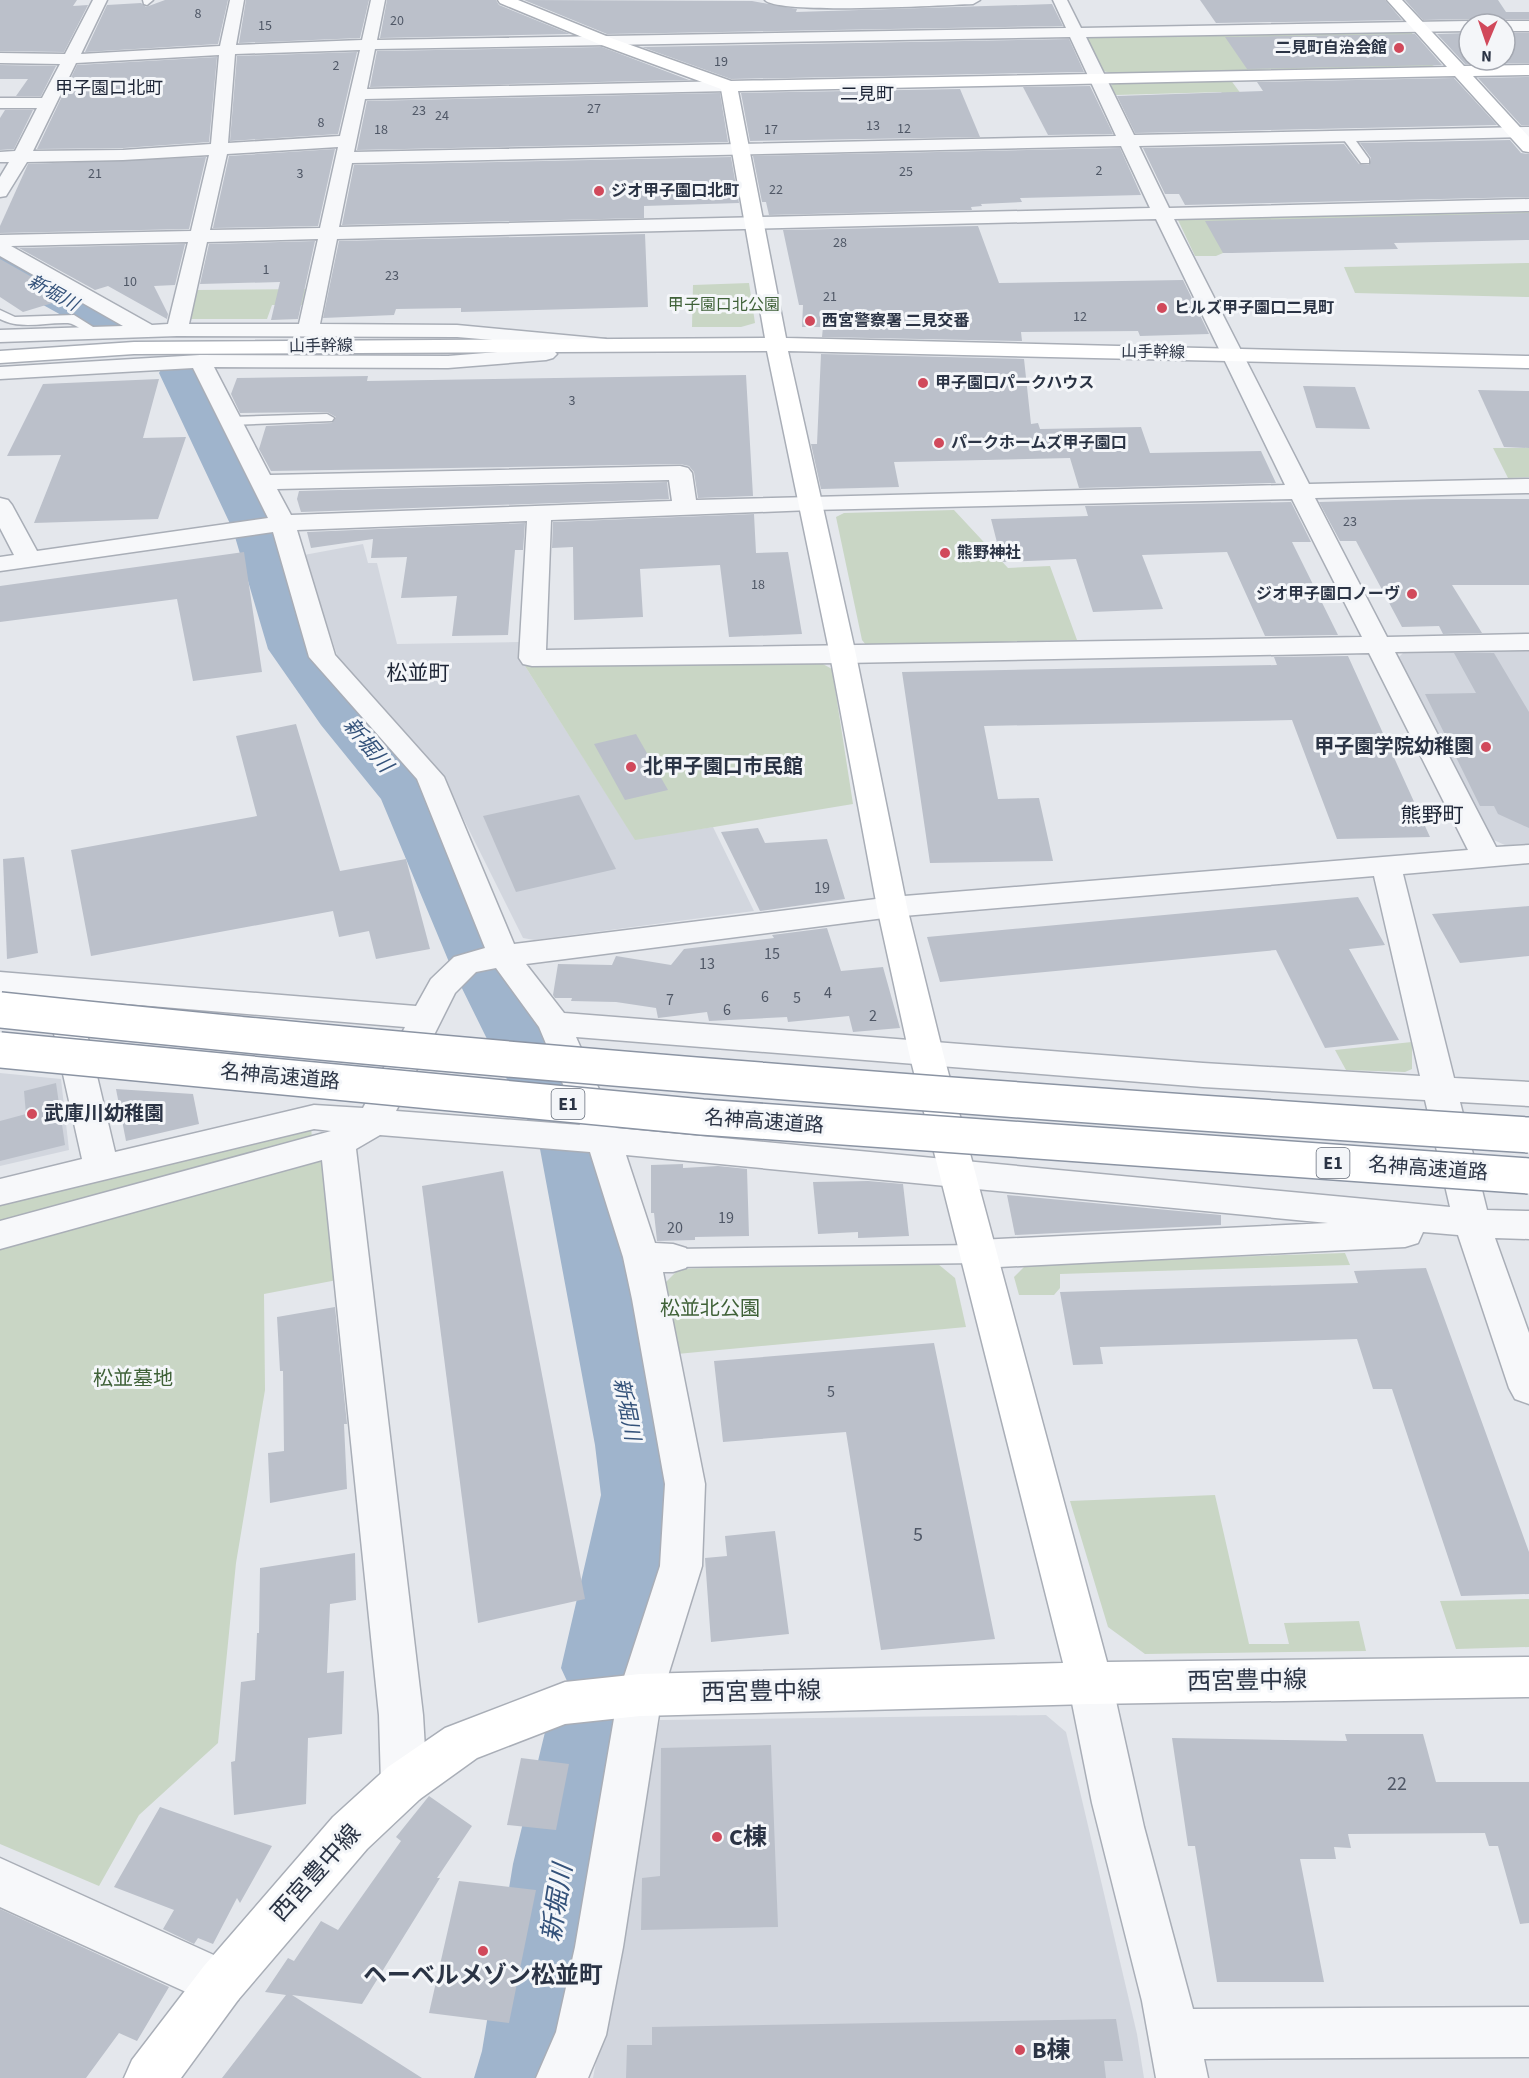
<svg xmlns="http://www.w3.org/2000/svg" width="1529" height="2078" font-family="'Source Sans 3','Noto Sans JP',sans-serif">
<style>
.built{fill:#d2d6de}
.green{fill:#c9d6c5}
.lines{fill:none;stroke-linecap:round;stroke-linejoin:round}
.river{fill:#9fb4cc;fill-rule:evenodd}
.building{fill:#bbc0ca}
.lane-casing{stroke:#a9aeb7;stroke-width:3}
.street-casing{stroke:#a9aeb7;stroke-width:3}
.secondary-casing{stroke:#a9aeb7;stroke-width:3}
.lane{fill:#f7f8fa;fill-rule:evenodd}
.street{fill:#f7f8fa;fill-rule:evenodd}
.secondary{fill:#fff;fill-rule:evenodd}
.highway-bridge-casing{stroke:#8b94a3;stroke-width:38;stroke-linecap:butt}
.highway-bridge{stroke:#fff;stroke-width:35}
.poi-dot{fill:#d1495b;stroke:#f4f6f9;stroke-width:2}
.labels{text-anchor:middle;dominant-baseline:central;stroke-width:6;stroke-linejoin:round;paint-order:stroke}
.far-number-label{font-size:14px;fill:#4f5766}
.far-poi-label{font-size:16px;font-weight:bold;fill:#2b3445;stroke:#f4f6f9;text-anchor:start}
.far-park-label{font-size:16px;fill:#3f6138;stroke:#f4f6f9}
.far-street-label{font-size:16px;fill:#2b3445;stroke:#f4f6f9}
.number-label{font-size:16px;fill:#4f5766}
.far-neighbourhood-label{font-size:18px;fill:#1d2536;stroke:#f4f6f9}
.far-water-label{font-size:18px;font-style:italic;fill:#34527a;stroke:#f4f6f9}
.shield{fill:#f4f6f9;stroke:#676e7b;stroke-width:1.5}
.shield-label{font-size:18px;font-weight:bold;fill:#2b3445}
.poi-label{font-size:20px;font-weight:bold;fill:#2b3445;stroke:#f4f6f9;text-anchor:start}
.street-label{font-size:20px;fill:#2b3445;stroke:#f4f6f9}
.park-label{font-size:20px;fill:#3f6138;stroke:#f4f6f9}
.near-number-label{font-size:20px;fill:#4f5766}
.neighbourhood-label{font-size:21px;fill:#1d2536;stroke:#f4f6f9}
.water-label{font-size:21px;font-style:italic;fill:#34527a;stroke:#f4f6f9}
.near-street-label{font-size:24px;fill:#2b3445;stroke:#f4f6f9}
.near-poi-label{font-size:24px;font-weight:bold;fill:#2b3445;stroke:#f4f6f9;text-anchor:start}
.near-water-label{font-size:26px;font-style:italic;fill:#34527a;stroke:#f4f6f9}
</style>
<rect width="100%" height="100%" fill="#e4e7ec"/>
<g class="built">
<polygon points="363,544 368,563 377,563 397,644 519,642 525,666 635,839 713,827 754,911 534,940 523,938 447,786 338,658 304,555"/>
<polygon points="1529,649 1529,844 1507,846 1487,837 1398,658 1405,651"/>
<polygon points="0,1073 61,1079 69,1150 0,1166"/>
<polygon points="1046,1715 1066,1732 1137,2034 1144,2078 593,2078 660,1720"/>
</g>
<g class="green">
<polygon points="1410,31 1438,63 1432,66 1111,73 1103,71 1085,37"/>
<polygon points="1230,79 1244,98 1227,98 1221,92 1116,95 1111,86 1114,82"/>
<polygon points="1529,208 1529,219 1223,253 1216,256 1195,256 1178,220 1184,216"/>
<polygon points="1529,263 1529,297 1355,293 1344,267"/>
<polygon points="749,283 755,323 741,327 692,327 693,285"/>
<polygon points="308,289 304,305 272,305 267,319 191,319 195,290"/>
<polygon points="1493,448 1529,448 1529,477 1508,478"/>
<polygon points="954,510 1008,568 1050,566 1077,640 866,645 862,640 836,517 844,513"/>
<polygon points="821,663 832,669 853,804 635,840 525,666"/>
<polygon points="1412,1042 1412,1069 1405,1072 1346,1070 1335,1050"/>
<polygon points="311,1127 312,1139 0,1226 0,1201"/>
<polygon points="326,1155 337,1280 264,1294 265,1390 236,1563 218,1743 139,1815 99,1886 0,1844 0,1244"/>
<polygon points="1345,1253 1350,1265 1060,1274 1060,1288 1054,1295 1019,1295 1014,1277 1027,1264"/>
<polygon points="815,1264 938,1264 955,1278 966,1327 677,1354 661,1287 679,1269"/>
<polygon points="1215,1495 1249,1644 1289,1644 1284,1623 1359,1621 1366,1651 1145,1654 1108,1627 1070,1501"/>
<polygon points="1529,1599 1529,1647 1456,1649 1440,1601"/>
</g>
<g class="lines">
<g class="river">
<polygon points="0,252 14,255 120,313 126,322 120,331 105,335 90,331 0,281"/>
<polygon points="181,360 197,363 203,373 283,530 322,648 361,701 439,795 515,962 597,1116 591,1127 602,1130 612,1149 679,1445 687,1495 653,1668 639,1698 629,1702 640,1728 611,1864 588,2051 580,2078 474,2078 482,2051 513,1864 546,1728 560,1697 572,1692 561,1668 601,1495 595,1445 540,1149 546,1137 536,1134 525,1116 449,962 381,799 321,725 268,649 233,530 159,373 165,363"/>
</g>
</g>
<g class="building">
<polygon points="0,0 77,0 73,6 88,5 64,52 0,51"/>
<polygon points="165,0 228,0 218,44 85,52 107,5 141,3 146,7"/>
<polygon points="246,0 369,0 360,38 239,43"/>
<polygon points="387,0 496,0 499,5 570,34 380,38"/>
<polygon points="524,0 752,1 797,9 796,12 1052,4 1063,26 607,34"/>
<polygon points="1200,0 1385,0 1402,20 1216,23"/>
<polygon points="1405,0 1498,0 1506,12 1529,12 1529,19 1505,19 1497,24 1477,24 1469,19 1423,20"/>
<polygon points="1469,33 1469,60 1505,60 1505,33 1529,33 1529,63 1465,64 1437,34"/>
<polygon points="1415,34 1442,65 1247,69 1225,37"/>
<polygon points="1069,39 1084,72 731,79 642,47"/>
<polygon points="602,47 689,80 370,87 377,51"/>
<polygon points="357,52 338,134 230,141 237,56"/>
<polygon points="217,57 209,142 123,148 37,149 77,65"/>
<polygon points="0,65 56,66 41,96 16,96 28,79 0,79"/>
<polygon points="1529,77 1529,125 1521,125 1478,78"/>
<polygon points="1454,78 1497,125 1135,133 1117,96 1263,91 1257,82"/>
<polygon points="1090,86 1113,134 1048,135 1023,87"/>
<polygon points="960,89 980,137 750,141 741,93"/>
<polygon points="720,93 728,142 357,150 367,101"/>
<polygon points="5,110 33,110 14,149 0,150 0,118"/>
<polygon points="1510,140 1521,153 1529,154 1529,197 1185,205 1179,194 1165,194 1143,148 1344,144 1359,164 1369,165 1371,158 1360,143"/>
<polygon points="1120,148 1141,195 1020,198 1022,202 981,204 982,206 971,207 972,210 769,215 766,202 762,202 753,156"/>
<polygon points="335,149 318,226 213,228 229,156"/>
<polygon points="206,157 189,229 0,233 0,226 28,164"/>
<polygon points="731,157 739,203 644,206 644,218 342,225 354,165"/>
<polygon points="1529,213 1529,240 1394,243 1398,249 1232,253 1223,253 1205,221"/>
<polygon points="978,226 999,283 1183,280 1209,334 1140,336 1138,331 1021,332 1022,341 822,337 823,327 802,327 803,305 799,305 783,230"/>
<polygon points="645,234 648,307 461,312 461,308 396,309 394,315 323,318 339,241"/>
<polygon points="315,241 298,319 271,320 280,282 200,284 209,244"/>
<polygon points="185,244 175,285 154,286 168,314 167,319 108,286 95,290 19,248"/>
<polygon points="0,259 69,298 23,312 0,297"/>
<polygon points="821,354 1024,359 1031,424 1038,423 1040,429 1141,427 1150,453 1261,451 1276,483 1079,488 1070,458 894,462 899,487 821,489 811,444 817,444"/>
<polygon points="746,375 753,496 698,498 694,472 689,466 680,464 271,471 259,449 266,426 332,423 336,417 327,412 240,413 231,394 237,378 368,376 367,381"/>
<polygon points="159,379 143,438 186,437 158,519 34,523 61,455 7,456 43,384"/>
<polygon points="1303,386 1355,387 1370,429 1316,428"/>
<polygon points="1478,390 1529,391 1529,448 1504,447"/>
<polygon points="667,482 669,499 301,512 297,499 299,491"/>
<polygon points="1432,499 1529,499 1529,585 1452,585 1482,633 1443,634 1439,626 1402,627 1356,541 1340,541 1319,502"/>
<polygon points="1291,502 1311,542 1292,542 1338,635 1265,636 1227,552 1142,555 1163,609 1093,612 1076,559 1002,562 991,519 1088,516 1085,506"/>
<polygon points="754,514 756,553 788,552 802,634 729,637 720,565 640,569 643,617 574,620 573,547 552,548 553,522"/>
<polygon points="525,523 523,550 515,550 508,635 452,636 457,596 401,598 407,557 371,558 373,539 311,548 307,532"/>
<polygon points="244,552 262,672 193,681 177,599 0,622 0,586"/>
<polygon points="1454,653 1494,653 1529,712 1529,828 1498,814 1494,806 1480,806 1425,694 1476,693"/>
<polygon points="1348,656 1430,837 1337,839 1292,720 984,726 998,799 1039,798 1053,861 930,863 902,672 1277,665 1274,657"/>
<polygon points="296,724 340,871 406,859 430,949 376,959 369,931 339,937 333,911 91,956 71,850 257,816 236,736"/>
<polygon points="636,734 668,790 625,800 594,744"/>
<polygon points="579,795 616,869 516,892 483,816"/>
<polygon points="758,828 765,843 827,839 845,899 760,911 721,832"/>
<polygon points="24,857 38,953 7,959 3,859"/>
<polygon points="1358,897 1385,945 1349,949 1399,1040 1325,1048 1276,950 940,982 927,937"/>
<polygon points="1529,906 1529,956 1460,963 1432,914"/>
<polygon points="827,928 841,971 883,967 900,1028 853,1032 849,1016 788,1022 787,1017 709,1021 707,1012 658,1018 656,1008 616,1002 571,1001 572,998 555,998 553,995 558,964 612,965 616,956 671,965 684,949 774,938 772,935"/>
<polygon points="56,1083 65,1145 0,1161 0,1121 26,1114 24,1091"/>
<polygon points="116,1089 193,1094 199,1124 126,1141"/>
<polygon points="683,1164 683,1168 718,1166 747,1169 749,1236 695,1237 695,1240 657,1241 654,1213 651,1213 651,1165"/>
<polygon points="503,1171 585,1599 478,1623 422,1186"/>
<polygon points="868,1181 903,1184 909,1236 858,1238 858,1232 818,1234 813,1182"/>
<polygon points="1007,1195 1221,1215 1221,1225 1015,1235"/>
<polygon points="1426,1268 1529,1552 1529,1594 1461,1596 1392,1389 1373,1389 1357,1339 1100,1347 1103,1364 1073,1365 1060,1292 1358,1283 1354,1271"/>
<polygon points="335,1307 347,1424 344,1424 347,1489 270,1503 268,1453 284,1451 283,1371 280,1371 277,1317"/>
<polygon points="934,1343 995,1639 881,1650 846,1432 723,1442 714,1361"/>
<polygon points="775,1531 789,1634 711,1642 705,1558 727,1556 725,1536"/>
<polygon points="355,1553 356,1600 330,1604 327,1673 344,1671 342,1734 308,1738 306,1804 234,1815 231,1762 235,1761 241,1682 255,1680 257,1633 259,1633 260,1568"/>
<polygon points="1345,1734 1423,1734 1436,1782 1529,1782 1529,1923 1520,1924 1498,1846 1489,1846 1485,1833 1348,1834 1351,1848 1334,1847 1336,1859 1300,1859 1324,1982 1217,1982 1195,1846 1188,1846 1172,1738 1347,1741"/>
<polygon points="771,1745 778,1927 641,1930 642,1878 660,1876 661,1748"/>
<polygon points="521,1758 569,1764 556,1830 507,1825"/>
<polygon points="429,1796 472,1826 437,1878 440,1878 362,2004 292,1995 422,2078 222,2078 286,1995 265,1992 288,1958 294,1961 321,1921 338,1930 401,1841 396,1837"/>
<polygon points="160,1807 272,1846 240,1903 237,1898 213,1944 198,1938 194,1944 163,1929 174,1910 114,1887"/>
<polygon points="459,1881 536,1890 509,2023 429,2013"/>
<polygon points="0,1909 169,1987 137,2041 119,2033 86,2078 0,2078"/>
<polygon points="1116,2019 1123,2061 1104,2061 1106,2078 626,2078 627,2045 652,2045 652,2027"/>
</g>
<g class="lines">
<g class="lane-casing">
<g id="lane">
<polygon points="143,0 153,0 147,5 144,4"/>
<polygon points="1347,133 1351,134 1369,159 1369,163 1361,163 1341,136"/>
<path d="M0,310L15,317L74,315L101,332L94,336C85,334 77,324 68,323C45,322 21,330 0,319Z"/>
<polygon points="327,414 334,418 332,421 231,425 224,421 231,417"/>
<polygon points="979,1245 987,1248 991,1254 987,1260 979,1263 673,1267 665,1264 661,1258 665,1252 673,1249"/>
</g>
</g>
<g class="street-casing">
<g id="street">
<path d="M93,0H107L81,54L220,46L230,0H244L236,45L362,40L371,0H385L377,40L1066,28L1053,0H1067L1081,28L1469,21L1475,24H1469V31L1086,37L1134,135L1529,127V137L1139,146L1169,208L1529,199V211L1174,219L1309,484L1529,479V493L1315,498L1387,637L1529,634V650L1395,652L1496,847L1529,845V863L1403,874L1454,1078L1529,1082V1106L1460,1102L1487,1210L1529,1211V1239L1495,1238L1529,1333V1404L1515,1399L1509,1388L1458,1235L1423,1232L1418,1243L1405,1247L979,1268L966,1264L961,1254L966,1244L979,1240L1328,1223L626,1155L655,1243L673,1244L686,1248L691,1258L686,1268L673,1272H663L705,1484L702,1566L662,1695L623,1947L606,2035L588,2078H536L556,2032L575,1947L618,1695L660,1566L665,1484L632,1299L623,1257L590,1152L380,1135L356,1149L423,1715L427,1783L420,1799L404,1805L388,1799L381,1783L379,1715L322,1160L0,1249V1221L331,1131L314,1129L0,1205V1179L82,1159L46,998L0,994V972L416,1006L431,979L454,957L485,948L417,779L309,657L273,532L0,571V557L14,555L0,528V498L8,500L12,505L37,551L268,518L193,368L0,379V367L200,355L448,356L546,348L553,350L557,354L553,358L546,360L448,368L214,367L270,475L680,466L688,468L692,473L696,500L1285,485L1156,219L337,239L320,324L457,325L606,339L609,343L606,347L599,349L457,337L177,336L0,342V330L123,326L0,256V235L191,231L209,155L123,160L27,162L6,196L0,197V177L9,162H0V152L15,151L37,108H0V98H42L60,64L0,63V53L65,54ZM1070,37L1116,136L354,152L365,99L729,91L737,86L729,81L367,89L375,49ZM360,50L340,136L228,143L235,54ZM219,55L211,144L123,150L33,151L76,63ZM1121,146L1150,208L339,227L352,163ZM338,147L320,228L210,230L227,154ZM318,239L299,324H189L207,242ZM188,242L168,324L152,325L11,246ZM669,480L672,501L291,515L277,489ZM1292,499L1362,637L546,650L551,520L811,510ZM527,521L519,658L523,664L532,666L843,663L1369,653L1468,850L892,897L514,944L444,777L335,655L297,530ZM1374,876L1420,1076L1203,1063L564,1013L526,964L892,917ZM496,968L539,1027L580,1125L396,1111L455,993L476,972ZM79,1000L405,1027L363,1108L314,1105L115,1152ZM576,1037L1203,1087L1425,1100L1450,1207L616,1128Z"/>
<path d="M765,0H980L973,4C944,5 778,15 765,0Z"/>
<polygon points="1505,21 1529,21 1529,31 1505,31 1505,24 1499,24"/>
<polygon points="1090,1662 1106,1668 1112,1683 1144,1827 1193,2009 1529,2007 1529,2057 1204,2059 1208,2078 1156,2078 1142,2001 1092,1803 1068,1683 1074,1668"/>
<polygon points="0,1858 238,1966 246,1983 238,2000 221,2008 0,1907"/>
</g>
</g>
<g class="secondary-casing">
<polygon id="secondary" points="498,0 518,0 611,38 731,81 1447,67 1387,0 1402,0 1464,66 1529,65 1529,75 1473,76 1529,137 1529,152 1523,151 1455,76 738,91 786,338 1529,356 1529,368 788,351 856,655 907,907 943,1053 1107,1662 1529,1657 1529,1697 1090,1704 640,1716 565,1724 477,1758 420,1799 367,1849 238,2000 181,2078 124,2078 132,2060 204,1966 333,1817 388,1767 445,1728 565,1682 640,1674 1063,1663 909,1053 877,907 830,655 767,351 134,354 0,363 0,351 134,342 765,338 721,89 599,44 500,3"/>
</g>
<use href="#lane" class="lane"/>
<use href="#street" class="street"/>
<use href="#secondary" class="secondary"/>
<g class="highway-bridge-casing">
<g id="highway-bridge">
<path d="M0,1010C509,1064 1018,1102 1529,1135"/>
<polyline points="0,1050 702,1117 1529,1176"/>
</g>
</g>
<use href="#highway-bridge" class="highway-bridge"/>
</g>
<g class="poi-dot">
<circle cx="1399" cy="48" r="6"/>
<circle cx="599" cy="191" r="6"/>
<circle cx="1162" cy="308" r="6"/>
<circle cx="810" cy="321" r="6"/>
<circle cx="923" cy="383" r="6"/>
<circle cx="939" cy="443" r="6"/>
<circle cx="945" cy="553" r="6"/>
<circle cx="1412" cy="594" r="6"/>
<circle cx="1486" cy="747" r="6"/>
<circle cx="631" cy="767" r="6"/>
<circle cx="32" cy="1114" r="6"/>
<circle cx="717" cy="1837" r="6"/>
<circle cx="483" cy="1951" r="6"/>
<circle cx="1020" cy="2050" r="6"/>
</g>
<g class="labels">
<g class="far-number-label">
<text x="198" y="14">8</text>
<text x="397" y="21">20</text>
<text x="265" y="26">15</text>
<text x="721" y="62">19</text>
<text x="336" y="66">2</text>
<text x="594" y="109">27</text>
<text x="419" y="111">23</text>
<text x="442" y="116">24</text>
<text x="321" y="123">8</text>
<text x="873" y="126">13</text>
<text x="904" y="129">12</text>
<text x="381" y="130">18</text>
<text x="771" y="130">17</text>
<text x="1099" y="171">2</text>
<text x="906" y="172">25</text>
<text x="95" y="174">21</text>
<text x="300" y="174">3</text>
<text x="776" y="190">22</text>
<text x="840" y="243">28</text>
<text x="266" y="270">1</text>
<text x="392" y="276">23</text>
<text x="130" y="282">10</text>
<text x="830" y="297">21</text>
<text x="1080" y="317">12</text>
<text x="572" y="401">3</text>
<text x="1350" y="522">23</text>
<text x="758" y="585">18</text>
</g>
<g class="far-poi-label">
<text x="1387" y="48" text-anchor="end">二見町自治会館</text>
<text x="611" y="191">ジオ甲子園口北町</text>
<text x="1174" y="308">ヒルズ甲子園口二見町</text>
<text x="822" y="321">西宮警察署 二見交番</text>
<text x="935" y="383">甲子園口パークハウス</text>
<text x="951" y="443">パークホームズ甲子園口</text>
<text x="957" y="553">熊野神社</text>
<text x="1400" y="594" text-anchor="end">ジオ甲子園口ノーヴ</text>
</g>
<g class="far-park-label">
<text x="724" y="305">甲子園口北公園</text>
</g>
<g class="far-street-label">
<text transform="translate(321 346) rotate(-1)">山手幹線</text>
<text transform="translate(1153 352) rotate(1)">山手幹線</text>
</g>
<g class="number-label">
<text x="822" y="888">19</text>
<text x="772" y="954">15</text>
<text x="707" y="964">13</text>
<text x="828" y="993">4</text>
<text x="765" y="997">6</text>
<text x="797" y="998">5</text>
<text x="670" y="1000">7</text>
<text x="727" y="1010">6</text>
<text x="873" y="1016">2</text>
<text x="726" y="1218">19</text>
<text x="675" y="1228">20</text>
<text x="831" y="1392">5</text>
</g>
<g class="far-neighbourhood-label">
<text x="109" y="88">甲子園口北町</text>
<text x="867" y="94">二見町</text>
</g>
<g class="far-water-label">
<text transform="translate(53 293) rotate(29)">新堀川</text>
</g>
<g class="shield">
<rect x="551.5" y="1089" width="33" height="30" rx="4.5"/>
<rect x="1316.5" y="1148" width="33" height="30" rx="4.5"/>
</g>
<g class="shield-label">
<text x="568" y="1104">E1</text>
<text x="1333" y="1163">E1</text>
</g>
<g class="poi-label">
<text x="1474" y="747" text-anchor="end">甲子園学院幼稚園</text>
<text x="643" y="767">北甲子園口市民館</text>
<text x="44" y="1114">武庫川幼稚園</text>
</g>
<g class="street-label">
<text transform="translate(280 1077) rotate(5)">名神高速道路</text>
<text transform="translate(764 1122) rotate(4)">名神高速道路</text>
<text transform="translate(1428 1169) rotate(4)">名神高速道路</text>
</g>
<g class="park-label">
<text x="710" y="1309">松並北公園</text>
<text x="133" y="1379">松並墓地</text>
</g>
<g class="near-number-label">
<text x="918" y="1535">5</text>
<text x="1397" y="1784">22</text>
</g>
<g class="neighbourhood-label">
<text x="418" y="673">松並町</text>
<text x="1432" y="815">熊野町</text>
</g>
<g class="water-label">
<text transform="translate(368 745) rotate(50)">新堀川</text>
<text transform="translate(627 1409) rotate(79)">新堀川</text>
</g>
<g class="near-street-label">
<text transform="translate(1247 1681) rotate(-1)">西宮豊中線</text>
<text transform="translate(761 1692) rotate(-1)">西宮豊中線</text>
<text transform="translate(316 1873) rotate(-48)">西宮豊中線</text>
</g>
<g class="near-poi-label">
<text x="729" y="1837">C棟</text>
<text x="483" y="1975" text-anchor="middle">ヘーベルメゾン松並町</text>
<text x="1032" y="2050">B棟</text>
</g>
<g class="near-water-label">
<text transform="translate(557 1903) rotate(-81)">新堀川</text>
</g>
</g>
<g transform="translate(1487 42) rotate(182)"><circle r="28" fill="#f4f6f9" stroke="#a4a8b1" stroke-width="1.5"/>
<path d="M0-4.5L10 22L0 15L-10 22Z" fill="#d1495b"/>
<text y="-9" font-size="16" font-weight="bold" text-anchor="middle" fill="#2b3445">N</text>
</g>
</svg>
